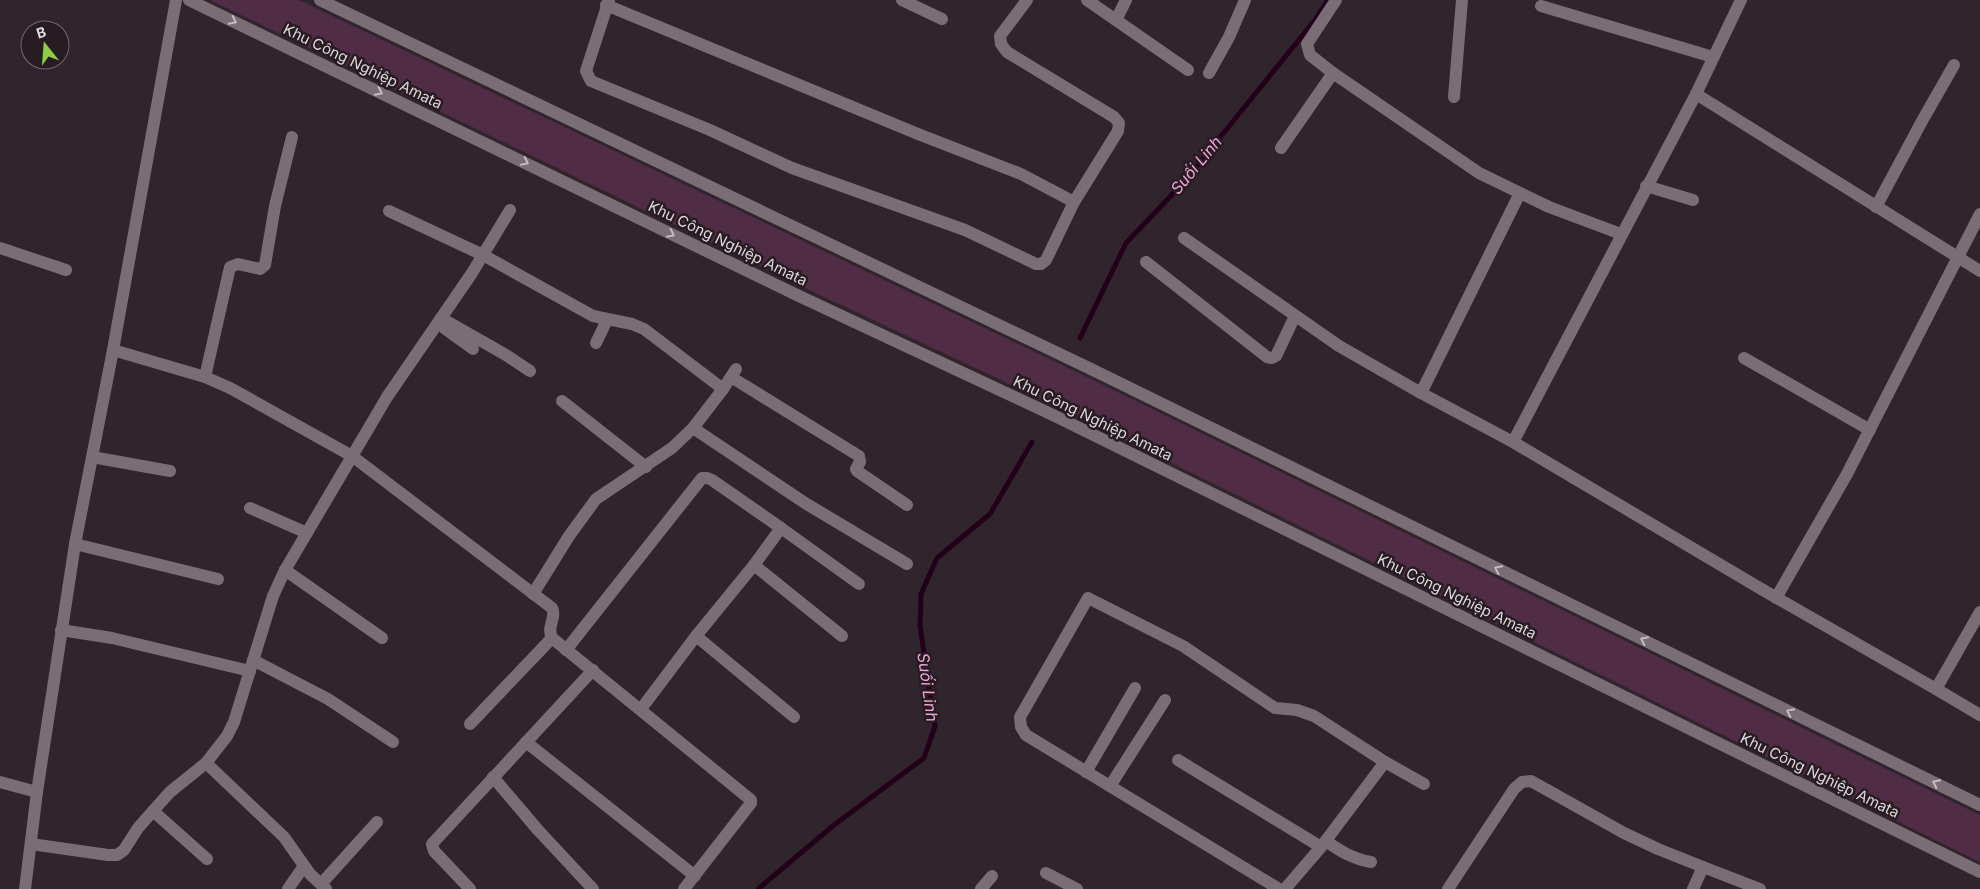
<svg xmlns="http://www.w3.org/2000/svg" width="1980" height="889" font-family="Inter,sans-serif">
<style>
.green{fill:#512c45}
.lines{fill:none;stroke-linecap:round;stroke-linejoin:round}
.stream{stroke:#230019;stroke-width:5}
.minor{stroke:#7a6e76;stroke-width:12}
.oneway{stroke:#c5bdc2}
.labels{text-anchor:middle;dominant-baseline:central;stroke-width:5;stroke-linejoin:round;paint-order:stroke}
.street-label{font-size:15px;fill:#ded7db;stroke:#261c22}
.water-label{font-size:16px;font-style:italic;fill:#f4a3d8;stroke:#261c22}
</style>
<rect width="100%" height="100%" fill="#30252c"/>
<polygon class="green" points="210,0 299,0 1089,378 1980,815 1980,862 1050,403 805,288"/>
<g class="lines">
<g class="stream">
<polyline points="1080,338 1126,243 1183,183 1315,20 1328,0"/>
<polyline points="758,889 834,825 924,758 935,726 920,626 921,594 937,558 990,514 1032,442"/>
</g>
<g class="minor">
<polyline points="189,0 799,296 1055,416 1980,872"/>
<polyline points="320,0 1091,369 1980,805"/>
<polyline points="609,0 586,71 591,81 710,130 792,168 965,230 1036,264 1041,264 1046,260 1074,202 1118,131 1119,123 1114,117 1007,52 1001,44 1000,36 1027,0"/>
<polyline points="902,0 942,19"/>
<polyline points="1087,0 1188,70"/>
<polyline points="1336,0 1307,44 1310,55 1333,73 1479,173 1549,207 1621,234"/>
<polyline points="606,5 918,134 1021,174 1074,202"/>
<polyline points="1541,6 1713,57"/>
<polyline points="1116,20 1126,0"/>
<polyline points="1209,73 1229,37 1245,0"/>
<polyline points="1696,94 1980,271"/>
<polyline points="1454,97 1462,0"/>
<polyline points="1281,148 1333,73"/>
<polyline points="1646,186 1693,200"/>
<polyline points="1876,207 1922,121 1954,65"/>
<polyline points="389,211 483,255 593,316 632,324 644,329 723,389"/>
<polyline points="1184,238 1339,346 1421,393 1513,442 1763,590 1936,689 1980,612"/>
<polyline points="0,248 66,270"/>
<polyline points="1146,262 1267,357 1272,358 1276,356 1295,316"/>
<polyline points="441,318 506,355 530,371"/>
<polyline points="444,328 473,349"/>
<polyline points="596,343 607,320"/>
<path d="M113,350L205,377L230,388L352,456L552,608C557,618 546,626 552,638L751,800V803L684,889"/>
<polyline points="1744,358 1870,430"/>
<polyline points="205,377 230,267 238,264 260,269 265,265 275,206 292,137"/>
<polyline points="731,377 859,456 860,462 856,469 857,471 907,505"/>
<polyline points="1421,393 1520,193"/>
<polyline points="562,401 646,467"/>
<polyline points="693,428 805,503 907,564"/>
<polyline points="1513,442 1696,94 1741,0"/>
<polyline points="92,457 170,471"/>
<polyline points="250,508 307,533"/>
<polyline points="781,528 859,584"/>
<polyline points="75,544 218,579"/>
<polyline points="285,570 382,638"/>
<polyline points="533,594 569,536 596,499 672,448 693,428 723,389 736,369"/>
<polyline points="1776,598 1847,474 1980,214"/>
<polyline points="61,630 112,638 250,671"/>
<polyline points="696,636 794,717"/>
<polyline points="566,650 702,478 707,478 712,480 781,528 754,565"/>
<polyline points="253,660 328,699 393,742"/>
<polyline points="1936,689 1980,715"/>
<polyline points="641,709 696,636 754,565 842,636"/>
<polyline points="470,724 552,638"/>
<polyline points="526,742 695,876"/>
<polyline points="1178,760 1321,847"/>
<polyline points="206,763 284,837 310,874 326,889"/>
<polyline points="1086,772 1135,688"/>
<polyline points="493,777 538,830 593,889"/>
<polyline points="0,782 37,792"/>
<polyline points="1110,786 1165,700"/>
<polyline points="153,811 207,859"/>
<path d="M1326,841C1340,851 1353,859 1371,862"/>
<polyline points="31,844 108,855 117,855 124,850 138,828 153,811 170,792 206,763 227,736 234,722 273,596 285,570 387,397 472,273 510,210"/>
<polyline points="1703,867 1760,889"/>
<polyline points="1046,873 1077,889"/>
<polyline points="321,884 377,822"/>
<polyline points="25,889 37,792 75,544 113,350 176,0"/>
<polyline points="288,889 304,866"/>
<polyline points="470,889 434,851 432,844 593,670"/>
<polyline points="981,889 992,876"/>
<polyline points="1279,889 1026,735 1021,727 1020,717 1088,598 1183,646 1275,708 1297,710 1314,716 1385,762 1424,784"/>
<polyline points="1285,889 1321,847 1385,762"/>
<polyline points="1448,889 1514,789 1522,782 1531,781 1624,833 1658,849 1703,867 1693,889"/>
</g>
</g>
<defs><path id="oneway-chevron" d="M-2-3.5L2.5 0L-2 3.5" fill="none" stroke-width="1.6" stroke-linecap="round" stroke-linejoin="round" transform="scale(1.25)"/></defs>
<g class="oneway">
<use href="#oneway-chevron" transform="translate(233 21) rotate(26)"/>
<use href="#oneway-chevron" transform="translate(379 92) rotate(26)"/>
<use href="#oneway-chevron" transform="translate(525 162) rotate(26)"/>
<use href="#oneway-chevron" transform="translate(671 234) rotate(26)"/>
<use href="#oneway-chevron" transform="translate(1498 569) rotate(-154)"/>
<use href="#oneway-chevron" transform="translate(1644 640) rotate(-154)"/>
<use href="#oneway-chevron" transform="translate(1790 712) rotate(-154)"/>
<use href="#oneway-chevron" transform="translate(1936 783) rotate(-154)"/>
</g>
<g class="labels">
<g class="street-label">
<text transform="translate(363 66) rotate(26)">Khu Công Nghiệp Amata</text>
<text transform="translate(728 243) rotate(26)">Khu Công Nghiệp Amata</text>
<text transform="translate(1093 418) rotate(26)">Khu Công Nghiệp Amata</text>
<text transform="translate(1457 596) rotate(26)">Khu Công Nghiệp Amata</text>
<text transform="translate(1820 775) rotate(26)">Khu Công Nghiệp Amata</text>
</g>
<g class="water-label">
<text transform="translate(1196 165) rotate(-50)">Suối Linh</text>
<text transform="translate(928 687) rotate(82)">Suối Linh</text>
</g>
</g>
<g transform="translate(45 45) rotate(343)"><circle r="24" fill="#261c22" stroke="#70676c"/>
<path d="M0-4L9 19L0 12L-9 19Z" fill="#8fcd42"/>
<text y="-8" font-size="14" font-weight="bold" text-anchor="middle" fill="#ded7db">B</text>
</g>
</svg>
